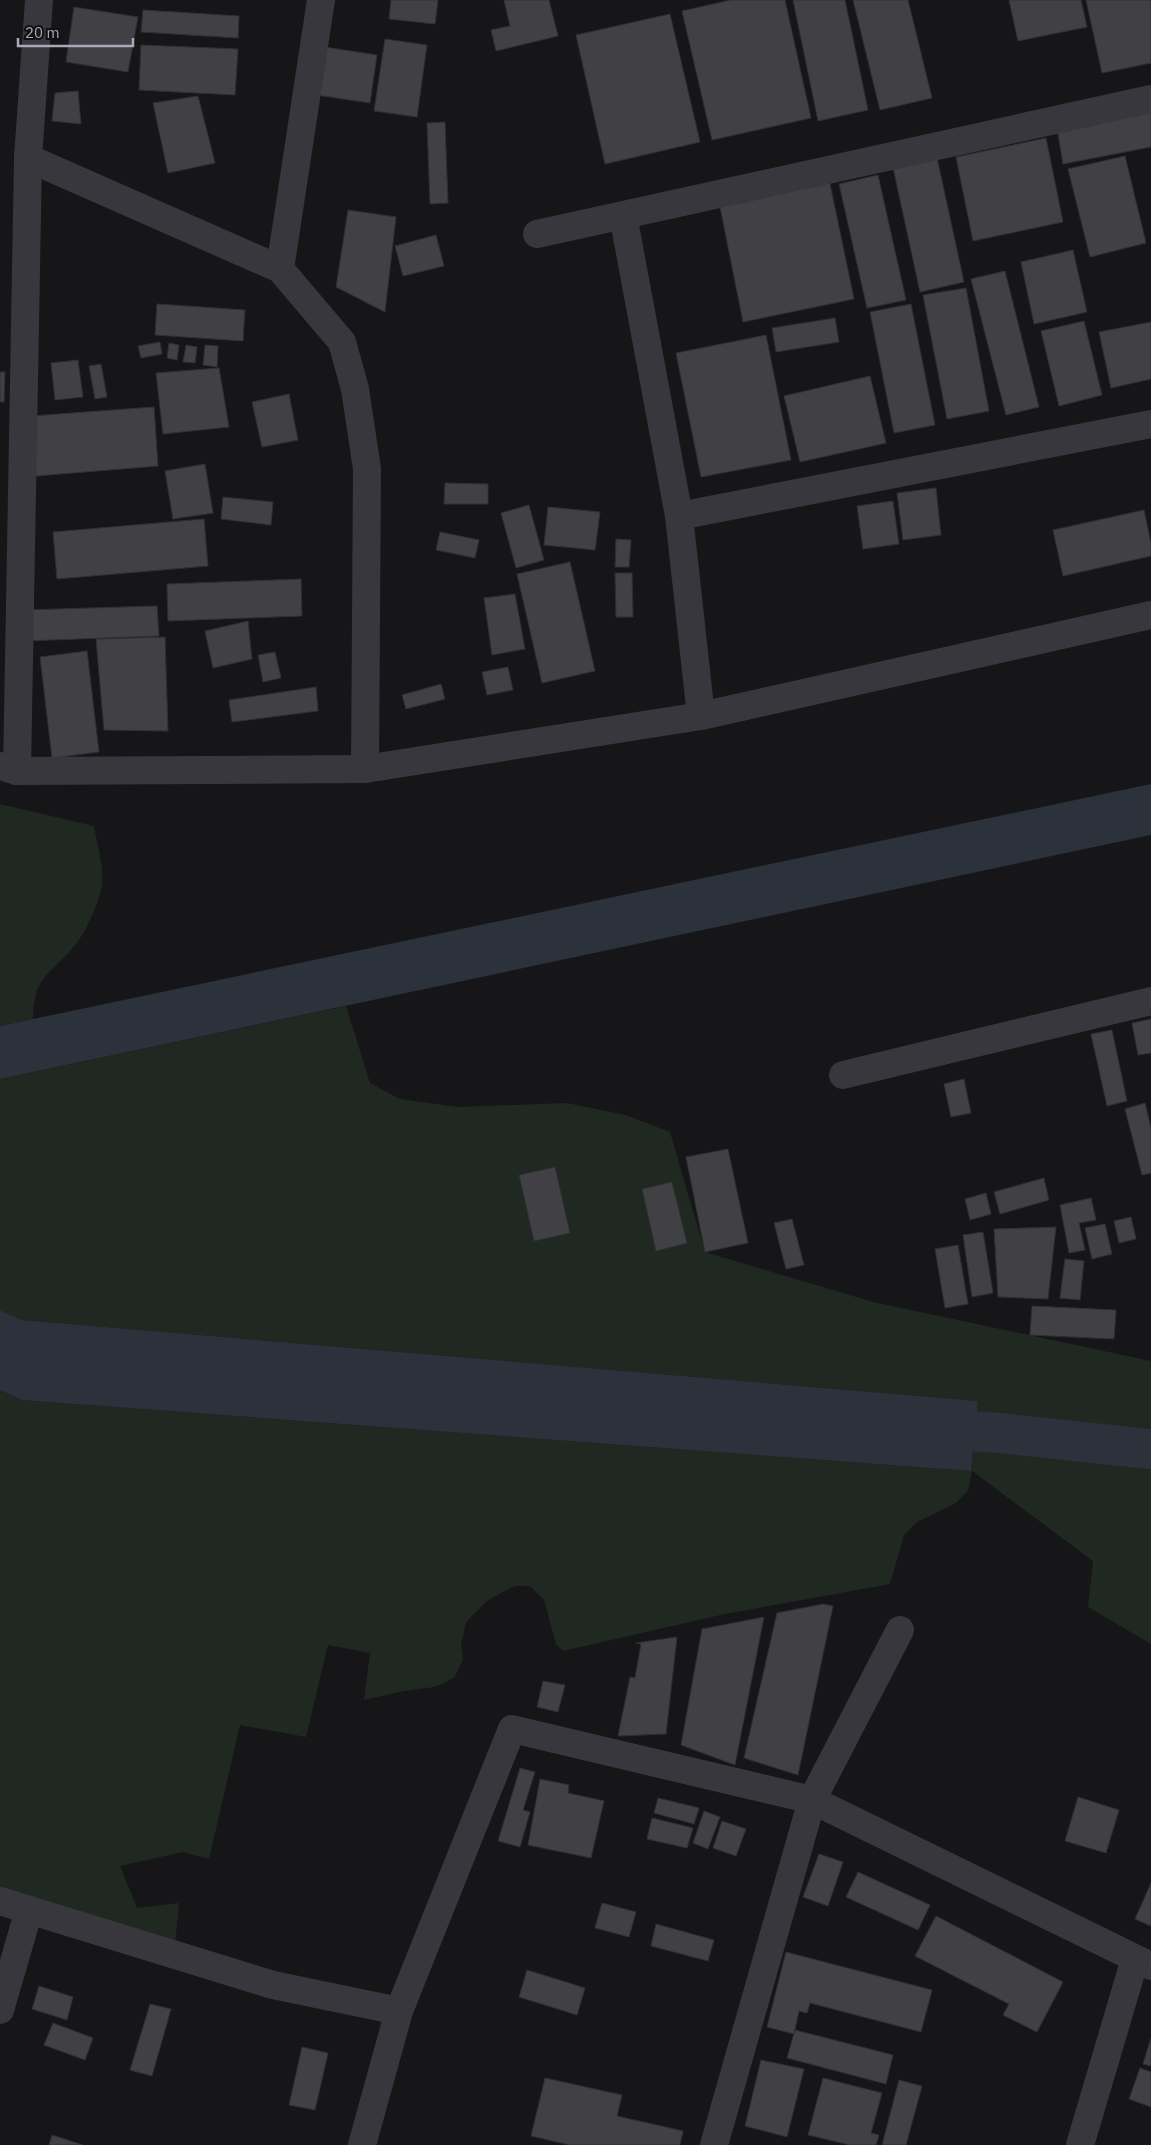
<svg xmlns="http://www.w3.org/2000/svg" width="1151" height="2145" font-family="'IBM Plex Sans',sans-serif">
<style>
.green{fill:#202822}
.water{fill:#2c323b}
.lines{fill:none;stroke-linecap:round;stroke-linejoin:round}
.canal{stroke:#2c323b;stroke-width:40}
.building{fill:#404045;stroke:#303034}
.minor{stroke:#37373d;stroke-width:28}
.tertiary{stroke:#37373d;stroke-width:28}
</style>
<rect width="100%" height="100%" fill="#161618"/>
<g class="green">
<path d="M0,804L94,826C97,846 107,874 100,894C96,908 87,928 79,940C55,973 33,972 33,1019L0,1026Z"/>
<polygon points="346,1006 370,1083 400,1099 458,1107 567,1103 626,1115 670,1132 705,1252 873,1302 1151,1361 1151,1644 1088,1607 1093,1561 972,1471 968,1491 956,1503 917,1522 904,1535 890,1584 725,1614 563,1651 556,1644 544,1600 530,1586 515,1586 488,1600 466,1622 461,1645 463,1660 454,1678 435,1687 404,1691 364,1700 370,1653 328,1645 306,1737 240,1725 209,1859 183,1852 120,1866 137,1908 179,1903 175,1945 0,1887 0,1390 21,1400 971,1471 978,1401 22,1320 0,1310 0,1079"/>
</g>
<g class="water">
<polygon points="1151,784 1151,835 0,1079 0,1026"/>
<polygon points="0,1310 22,1320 978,1401 971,1471 21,1400 0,1390"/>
</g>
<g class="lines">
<polyline class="canal" points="921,1428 999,1433 1151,1449"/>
</g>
<g class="building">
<polygon points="391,0 438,0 435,24 389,19"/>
<polygon points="504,0 549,0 558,36 496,51 491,30 510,26"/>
<polygon points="731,0 785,0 811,118 712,140 682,11"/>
<polygon points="793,0 845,0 868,110 818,121"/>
<polygon points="853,0 908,0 932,98 880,110"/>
<polygon points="1009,0 1081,0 1087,27 1018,41"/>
<polygon points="1086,0 1151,0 1151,63 1102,73"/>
<polygon points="74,7 138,17 128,72 66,62"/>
<polygon points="143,10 239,16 238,38 141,32"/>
<polygon points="670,14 700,142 605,164 576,35"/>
<polygon points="385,39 427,45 417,117 374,111"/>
<polygon points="141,45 238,49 235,95 139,90"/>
<polygon points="318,46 377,55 370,103 310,94"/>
<polygon points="78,91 81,124 52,121 55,93"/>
<polygon points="198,96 215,163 168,173 153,103"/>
<polygon points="1151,105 1151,147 1063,164 1056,122"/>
<polygon points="445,122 448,203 430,204 427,123"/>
<polygon points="1046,138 1063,222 973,241 956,157"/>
<polygon points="936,153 964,282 920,292 892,163"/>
<polygon points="1125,156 1146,243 1090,257 1068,169"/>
<polygon points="878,175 906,300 867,308 839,184"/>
<polygon points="829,179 854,299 743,322 719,202"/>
<polygon points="348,210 396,217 385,312 336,287"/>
<polygon points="436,235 444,266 403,276 395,246"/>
<polygon points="1073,250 1087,312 1034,324 1021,262"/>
<polygon points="1005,271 1039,407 1006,415 971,279"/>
<polygon points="966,288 989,411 947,419 923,295"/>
<polygon points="157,304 245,310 243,341 155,335"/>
<polygon points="911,304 935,425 894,433 870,312"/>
<polygon points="835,318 839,342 776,352 772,328"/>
<polygon points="1084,321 1102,395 1059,406 1041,331"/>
<polygon points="1151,322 1151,379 1111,388 1099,332"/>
<polygon points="766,335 791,460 701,477 676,353"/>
<polygon points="160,342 162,354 141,358 138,346"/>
<polygon points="169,343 179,345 177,360 167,358"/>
<polygon points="186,345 197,347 195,363 183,362"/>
<polygon points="205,345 218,346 217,367 203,365"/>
<polygon points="78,360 83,397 55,400 51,363"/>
<polygon points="101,364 107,397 95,399 89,366"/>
<polygon points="219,368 229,427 163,434 156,373"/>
<polygon points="0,372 5,372 4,402 0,402"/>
<polygon points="870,376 886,443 800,462 784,396"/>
<polygon points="289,394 298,440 262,447 252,402"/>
<polygon points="154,407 158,466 36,476 31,416"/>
<polygon points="205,464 213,513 173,519 165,471"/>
<polygon points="445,483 488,484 488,504 444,504"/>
<polygon points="936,488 941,535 903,540 897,493"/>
<polygon points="223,497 273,502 271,525 221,519"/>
<polygon points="893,501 899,544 863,549 857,506"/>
<polygon points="529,505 544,560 516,568 501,513"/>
<polygon points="548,507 600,512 595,550 544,545"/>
<polygon points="1144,510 1151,543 1151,556 1063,576 1053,530"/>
<polygon points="204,519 208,566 57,579 53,532"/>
<polygon points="440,532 479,540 475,558 436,550"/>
<polygon points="616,539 631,540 629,567 615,567"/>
<polygon points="570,562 595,671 542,683 517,574"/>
<polygon points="615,573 632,573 633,617 616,617"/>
<polygon points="301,579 302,616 168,621 167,584"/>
<polygon points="515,594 525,649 492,655 484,598"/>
<polygon points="157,606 159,636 24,641 23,610"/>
<polygon points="248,621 252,659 213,668 205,631"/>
<polygon points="165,637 168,731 104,730 96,639"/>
<polygon points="87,651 99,752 52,758 40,657"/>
<polygon points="275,652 281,678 263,682 258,655"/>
<polygon points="508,667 513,690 487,695 482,672"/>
<polygon points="441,684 445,699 406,709 402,695"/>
<polygon points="316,687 318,711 232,722 229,700"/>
<polygon points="1151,1019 1151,1053 1138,1055 1132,1023"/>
<polygon points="1112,1030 1127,1101 1107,1106 1091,1034"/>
<polygon points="964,1079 971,1113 951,1117 944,1084"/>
<polygon points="1145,1103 1151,1128 1151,1173 1142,1175 1125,1109"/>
<polygon points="728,1149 748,1243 705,1252 686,1157"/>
<polygon points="555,1167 570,1233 534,1241 519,1175"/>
<polygon points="1044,1178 1049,1200 1000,1214 994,1192"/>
<polygon points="672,1182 687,1243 656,1251 642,1189"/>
<polygon points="986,1193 991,1214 970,1220 965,1199"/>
<polygon points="1091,1198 1096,1220 1079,1223 1085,1250 1069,1253 1060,1205"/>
<polygon points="1131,1217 1136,1239 1119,1243 1114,1221"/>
<polygon points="792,1219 804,1265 786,1269 774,1223"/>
<polygon points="1105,1224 1112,1254 1092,1259 1085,1228"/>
<polygon points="1056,1227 1048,1299 998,1297 994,1229"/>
<polygon points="983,1232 993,1293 972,1297 963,1235"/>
<polygon points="958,1245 968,1304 945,1308 935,1249"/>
<polygon points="1065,1259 1084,1261 1080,1300 1060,1298"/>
<polygon points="1032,1306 1116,1310 1114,1339 1030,1335"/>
<polygon points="823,1604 833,1606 798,1775 744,1758 777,1613"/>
<polygon points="764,1617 735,1765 681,1745 702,1629"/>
<polygon points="677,1637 666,1734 618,1736 630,1677 635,1678 641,1644 636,1643"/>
<polygon points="543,1681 565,1685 558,1712 537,1707"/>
<polygon points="520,1768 535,1772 523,1810 530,1812 520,1847 498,1841"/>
<polygon points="540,1779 569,1785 568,1793 604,1801 591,1858 528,1845"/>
<polygon points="1078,1797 1119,1810 1106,1853 1065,1841"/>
<polygon points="658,1798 699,1808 694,1824 654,1813"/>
<polygon points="704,1811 720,1817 708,1849 693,1843"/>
<polygon points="652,1818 693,1828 687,1848 647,1839"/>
<polygon points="722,1821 746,1829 736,1856 713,1848"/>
<polygon points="819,1854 843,1862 828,1906 803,1897"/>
<polygon points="858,1872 930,1905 918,1930 846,1897"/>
<polygon points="1151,1883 1151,1926 1135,1919"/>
<polygon points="602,1903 636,1912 629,1937 595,1928"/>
<polygon points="936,1916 1063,1982 1037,2032 1003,2015 1009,2004 915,1956"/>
<polygon points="656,1924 714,1940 708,1961 651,1946"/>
<polygon points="786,1952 932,1990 921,2032 810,2003 807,2013 799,2011 794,2034 767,2027"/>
<polygon points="527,1970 585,1988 577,2015 519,1997"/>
<polygon points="39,1986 73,1997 67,2020 32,2009"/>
<polygon points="150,2004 171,2009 152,2076 130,2070"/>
<polygon points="53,2023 93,2038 85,2060 44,2045"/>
<polygon points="795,2030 893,2055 886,2084 787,2058"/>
<polygon points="1151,2038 1151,2066 1143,2064"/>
<polygon points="302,2047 328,2053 315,2110 289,2105"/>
<polygon points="761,2060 804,2069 787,2137 745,2126"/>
<polygon points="1140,2068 1151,2072 1151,2107 1129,2099"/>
<polygon points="545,2078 622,2095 617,2116 683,2131 680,2145 570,2145 531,2136"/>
<polygon points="823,2078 882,2093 871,2133 879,2135 876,2145 850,2145 808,2135"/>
<polygon points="899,2080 922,2086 906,2145 882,2145"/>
<polygon points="52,2135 83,2145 49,2145"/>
</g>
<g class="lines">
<g class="minor">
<polyline points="28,158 280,269 342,342 355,389 367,469 365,769"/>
<polyline points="623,215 679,516 701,716"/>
<polyline points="537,234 1151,99"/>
<polyline points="280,269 321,0"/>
<polyline points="679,516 1151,424"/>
<polyline points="0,766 17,771 365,769 701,716 1151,615"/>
<polyline points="17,771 28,158 39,0"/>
<polyline points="0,1901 273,1985 399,2011"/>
<polyline points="0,2010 29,1910"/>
<polyline points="362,2145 399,2011 512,1729 812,1800 1151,1966"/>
<polyline points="714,2145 812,1800 900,1630"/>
<polyline points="1080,2145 1135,1959"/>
</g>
<polyline class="tertiary" points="843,1075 1151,1001"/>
</g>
<path d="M18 38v8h115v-8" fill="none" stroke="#a8abb7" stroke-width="2.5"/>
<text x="25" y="38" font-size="15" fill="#a8abb7" stroke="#111113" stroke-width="4" paint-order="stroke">20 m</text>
</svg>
